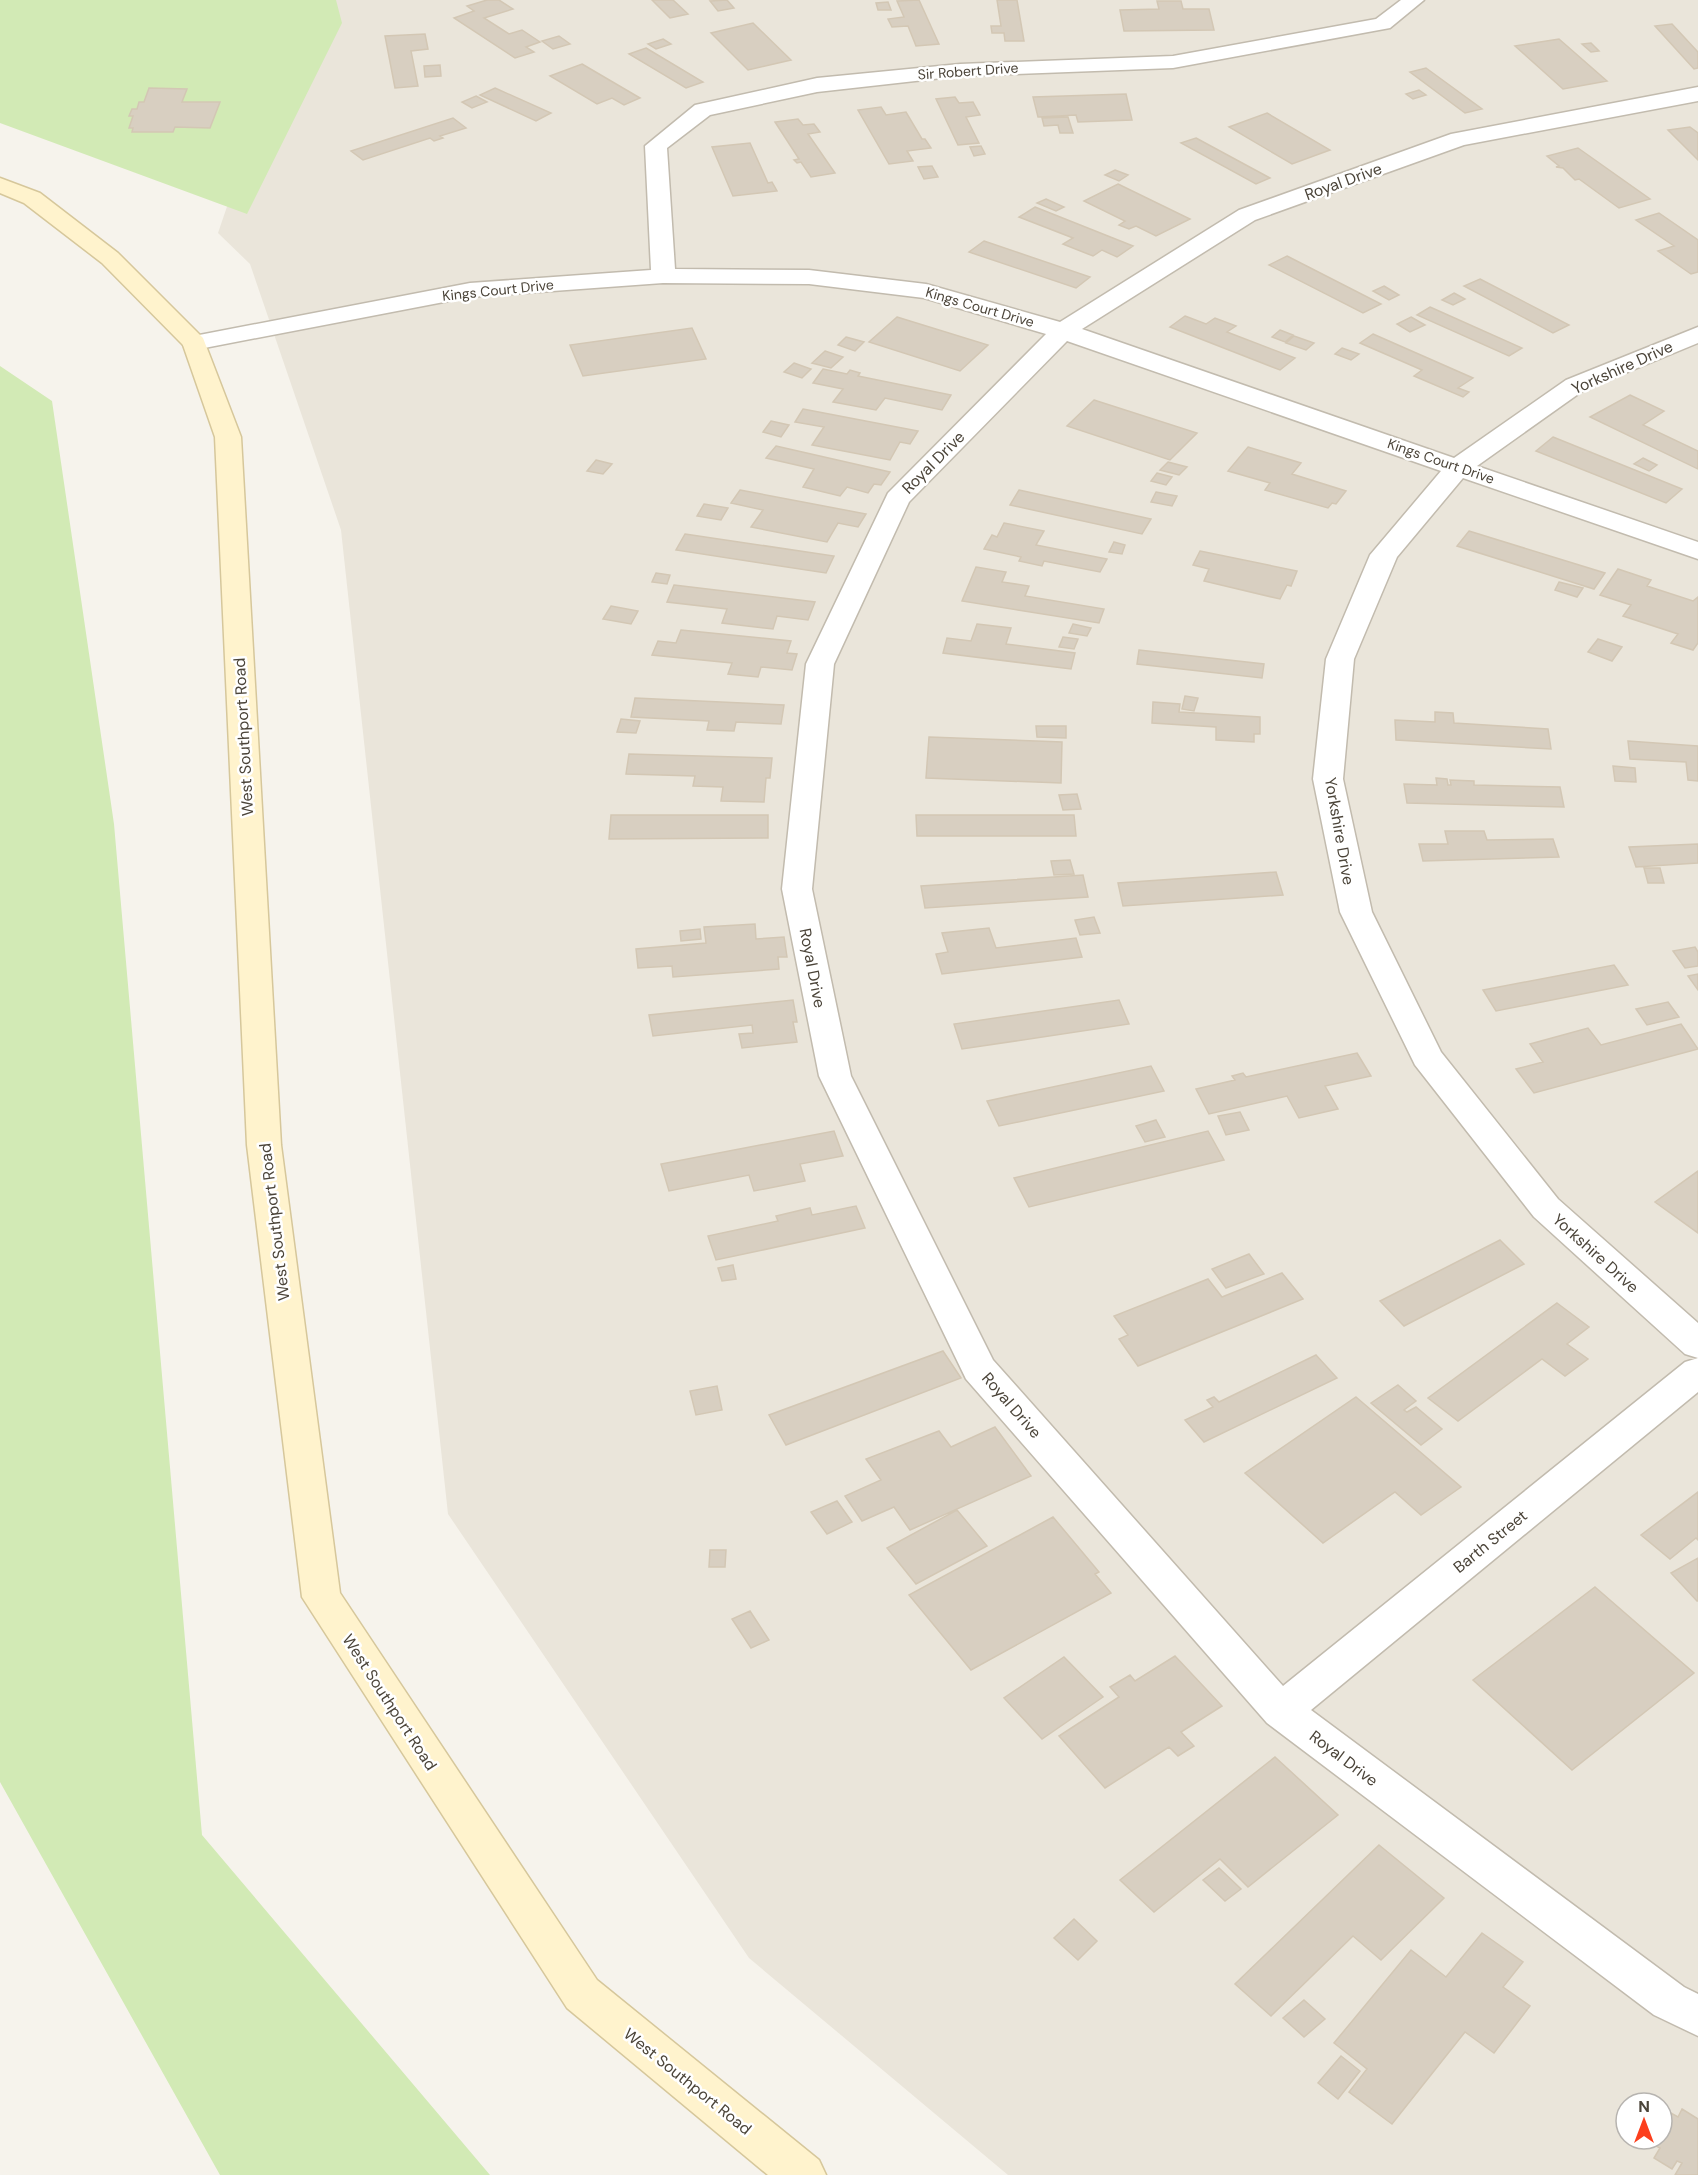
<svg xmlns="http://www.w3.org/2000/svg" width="1698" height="2175" viewBox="0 0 1698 2175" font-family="'DM Sans',sans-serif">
	<rect width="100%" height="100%" fill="#f6f3ec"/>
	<path fill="#eae5da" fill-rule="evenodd" d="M 126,0 L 1698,0 L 1698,2175 L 1008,2175 L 749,1958 L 448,1514 L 341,530 L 250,264 L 218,233 L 294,10 ZM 1626,2103 L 1662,2103 L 1662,2139 L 1626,2139 Z"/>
	<path fill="#d2eab5" d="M 0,0 L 336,0 L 342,23 L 247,214 L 0,123 Z
		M 0,366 L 52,401 L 114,824 L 202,1835 L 490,2175 L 220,2175 L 0,1782 Z"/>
	<path fill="#d8cfc1" stroke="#d3c7b4" stroke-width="1.5" d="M 487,0 L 499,0 L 513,9 L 484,18 L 509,34 L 522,30 L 540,42 L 526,47 L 534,52 L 515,58 L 454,18 L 474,11 L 467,6 Z
		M 652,0 L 673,0 L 688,14 L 670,18 Z
		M 727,0 L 734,8 L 718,11 L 710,1 Z
		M 919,0 L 939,44 L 916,46 L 908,26 L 892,27 L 888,19 L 904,17 L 897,1 Z
		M 997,0 L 1017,0 L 1024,41 L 1005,41 L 1004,33 L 992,33 L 991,26 L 1001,26 Z
		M 1157,1 L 1181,1 L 1183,9 L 1209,9 L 1214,30 L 1124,31 L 1120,10 L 1159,9 Z
		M 888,2 L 891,10 L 878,10 L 876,3 Z
		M 753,23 L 791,60 L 748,70 L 711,33 Z
		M 1672,24 L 1698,52 L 1698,68 L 1694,69 L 1655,26 Z
		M 425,34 L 428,49 L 411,51 L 418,86 L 395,88 L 385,36 Z
		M 559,36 L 570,44 L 553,49 L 542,41 Z
		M 663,39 L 671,44 L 656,49 L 648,44 Z
		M 1559,39 L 1607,81 L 1563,89 L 1515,46 Z
		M 1591,43 L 1599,51 L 1591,52 L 1582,44 Z
		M 646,48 L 703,82 L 686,88 L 629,54 Z
		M 582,64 L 640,98 L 624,105 L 612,98 L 597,104 L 550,76 Z
		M 440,65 L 441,76 L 425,77 L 424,66 Z
		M 1426,68 L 1482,109 L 1465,113 L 1410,72 Z
		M 149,88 L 187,89 L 182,102 L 220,102 L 210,128 L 175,127 L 173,132 L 132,132 L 133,128 L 129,128 L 133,116 L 129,116 L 132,109 L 137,109 L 139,102 L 144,102 Z
		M 495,88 L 551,113 L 536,121 L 480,95 Z
		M 1419,90 L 1426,95 L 1413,99 L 1406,94 Z
		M 1126,94 L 1132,120 L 1078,122 L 1076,115 L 1038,117 L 1033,97 Z
		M 476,96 L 487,102 L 472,108 L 462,102 Z
		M 955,97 L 959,103 L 973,102 L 980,115 L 966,117 L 979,143 L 958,145 L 936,99 Z
		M 881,107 L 886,115 L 906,112 L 922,139 L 925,139 L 931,148 L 907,151 L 913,161 L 889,164 L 858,110 Z
		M 1267,113 L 1330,150 L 1292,164 L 1229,127 Z
		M 1068,117 L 1073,133 L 1060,133 L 1058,125 L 1044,126 L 1042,118 Z
		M 453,118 L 466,128 L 440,136 L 443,138 L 434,141 L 430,138 L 363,160 L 351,151 Z
		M 798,119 L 803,125 L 814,124 L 820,132 L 808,134 L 835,173 L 811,177 L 801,162 L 797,163 L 794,160 L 799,159 L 775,122 Z
		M 1690,127 L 1698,133 L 1698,160 L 1668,130 Z
		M 1196,138 L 1270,178 L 1256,184 L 1181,143 Z
		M 750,143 L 768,183 L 772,182 L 777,191 L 733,196 L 712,147 Z
		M 981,146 L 985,154 L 974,156 L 970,147 Z
		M 1578,148 L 1650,199 L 1619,208 L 1579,179 L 1575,180 L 1563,168 L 1556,167 L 1559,166 L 1547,156 Z
		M 932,166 L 938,177 L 924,179 L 918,167 Z
		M 1115,170 L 1128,175 L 1119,181 L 1105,175 Z
		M 1118,184 L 1190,219 L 1156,236 L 1136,226 L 1129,229 L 1119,225 L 1125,221 L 1084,201 Z
		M 1046,199 L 1064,207 L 1056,211 L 1037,203 Z
		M 1035,207 L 1133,246 L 1117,257 L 1102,250 L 1093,256 L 1063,244 L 1073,238 L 1019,217 Z
		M 1659,213 L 1698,240 L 1698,272 L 1691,274 L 1658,251 L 1674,246 L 1636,220 Z
		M 984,241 L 1090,277 L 1076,288 L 969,252 Z
		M 1287,256 L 1381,304 L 1363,313 L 1269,265 Z
		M 1480,279 L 1569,325 L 1553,333 L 1464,286 Z
		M 1384,286 L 1399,295 L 1389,300 L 1373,291 Z
		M 1454,293 L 1465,299 L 1453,305 L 1442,300 Z
		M 1430,307 L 1522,348 L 1509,356 L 1417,315 Z
		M 1185,316 L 1206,324 L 1215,318 L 1236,326 L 1227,332 L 1295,358 L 1280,370 L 1170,327 Z
		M 897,317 L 988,345 L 960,371 L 869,342 Z
		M 1411,317 L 1425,325 L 1410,332 L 1397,324 Z
		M 692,328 L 706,359 L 583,376 L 570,345 Z
		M 1280,330 L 1293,335 L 1285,342 L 1272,337 Z
		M 1373,334 L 1473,378 L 1458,388 L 1469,392 L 1463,397 L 1414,376 L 1422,370 L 1360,343 Z
		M 1294,336 L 1314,343 L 1306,350 L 1286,343 Z
		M 846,337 L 864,342 L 855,351 L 838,345 Z
		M 1342,348 L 1359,354 L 1351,360 L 1335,354 Z
		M 825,351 L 843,357 L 831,368 L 812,363 Z
		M 794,363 L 811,369 L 802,378 L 784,372 Z
		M 823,369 L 847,374 L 850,370 L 860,373 L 858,376 L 951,395 L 942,410 L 885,398 L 876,410 L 833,402 L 843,389 L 813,383 Z
		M 1630,395 L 1664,411 L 1643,425 L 1698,451 L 1698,469 L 1590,417 Z
		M 1094,400 L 1197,433 L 1170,460 L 1067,426 Z
		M 803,409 L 918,431 L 910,444 L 900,442 L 890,460 L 812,445 L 824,427 L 795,422 Z
		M 771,421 L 789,425 L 781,437 L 763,432 Z
		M 1553,437 L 1682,489 L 1666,503 L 1536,451 Z
		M 776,446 L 890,472 L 881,485 L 874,484 L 868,493 L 847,487 L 840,496 L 803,487 L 814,469 L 766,458 Z
		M 1248,447 L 1301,463 L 1292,474 L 1346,491 L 1336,504 L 1332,503 L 1328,508 L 1265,490 L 1270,483 L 1228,471 Z
		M 1643,458 L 1657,465 L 1649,471 L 1634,464 Z
		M 596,460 L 612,464 L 603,474 L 587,471 Z
		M 1168,462 L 1187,467 L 1179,475 L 1160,470 Z
		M 1157,473 L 1172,477 L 1166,485 L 1151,481 Z
		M 740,490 L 866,514 L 858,527 L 838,523 L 827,542 L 751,527 L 763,510 L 731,503 Z
		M 1019,490 L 1151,519 L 1142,534 L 1010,505 Z
		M 1156,492 L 1177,496 L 1172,506 L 1151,502 Z
		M 704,504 L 728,508 L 721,520 L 697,516 Z
		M 1004,523 L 1044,531 L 1036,545 L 1107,559 L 1100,572 L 1044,561 L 1042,566 L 1019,561 L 1021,557 L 984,549 L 992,535 L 997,537 Z
		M 1469,531 L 1605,573 L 1594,589 L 1457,546 Z
		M 685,534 L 834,556 L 826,573 L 676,550 Z
		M 1114,542 L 1125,545 L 1122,554 L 1109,552 Z
		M 1200,551 L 1297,571 L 1291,586 L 1287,585 L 1280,599 L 1204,581 L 1209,569 L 1193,565 Z
		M 976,567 L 1006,572 L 1002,582 L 1029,586 L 1025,596 L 1104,609 L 1099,623 L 962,601 Z
		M 1618,569 L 1651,580 L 1647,586 L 1693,601 L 1698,597 L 1698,643 L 1693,650 L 1671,643 L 1678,634 L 1623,616 L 1631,605 L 1600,595 Z
		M 656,573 L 670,575 L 667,584 L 652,582 Z
		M 1559,582 L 1583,588 L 1577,597 L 1555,590 Z
		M 674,585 L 815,602 L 808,620 L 777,616 L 773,629 L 722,623 L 727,609 L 667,602 Z
		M 611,606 L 638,611 L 631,624 L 603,619 Z
		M 977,624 L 1011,628 L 1006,644 L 1075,653 L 1071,669 L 943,653 L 947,638 L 971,641 Z
		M 1073,624 L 1091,628 L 1087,636 L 1069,633 Z
		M 681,630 L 791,641 L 787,653 L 797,654 L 792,670 L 761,667 L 758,677 L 728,674 L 732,663 L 652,655 L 658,641 L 676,643 Z
		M 1063,637 L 1078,639 L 1074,649 L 1059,647 Z
		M 1598,639 L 1622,647 L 1612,661 L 1588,652 Z
		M 1139,650 L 1264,664 L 1262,678 L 1137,664 Z
		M 1185,696 L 1198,698 L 1194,711 L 1182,709 Z
		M 635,698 L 784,705 L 781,724 L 736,722 L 734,731 L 707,730 L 709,721 L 631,717 Z
		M 1153,702 L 1180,704 L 1179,712 L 1260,717 L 1260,734 L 1254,734 L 1254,742 L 1216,740 L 1216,727 L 1152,723 Z
		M 1435,712 L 1453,713 L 1454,723 L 1548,729 L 1551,749 L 1396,740 L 1395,720 L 1435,722 Z
		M 621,719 L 640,721 L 636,733 L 617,732 Z
		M 1036,726 L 1066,726 L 1066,738 L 1037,737 Z
		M 929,737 L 1062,742 L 1061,783 L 926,778 Z
		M 1628,741 L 1698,746 L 1698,781 L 1688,780 L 1686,762 L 1630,759 Z
		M 629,754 L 772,758 L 770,778 L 766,778 L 764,802 L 721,801 L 723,787 L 693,786 L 695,776 L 626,774 Z
		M 1613,766 L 1635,768 L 1636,782 L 1615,781 Z
		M 1436,778 L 1447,779 L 1448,785 L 1451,785 L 1450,780 L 1474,781 L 1474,785 L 1560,787 L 1564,807 L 1407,803 L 1404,784 L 1437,785 Z
		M 1077,794 L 1081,809 L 1063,810 L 1059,795 Z
		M 611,815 L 768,815 L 768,838 L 609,839 Z
		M 916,815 L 1074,815 L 1076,836 L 917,836 Z
		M 1445,831 L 1484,831 L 1487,840 L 1553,839 L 1559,857 L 1423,861 L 1419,844 L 1448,844 Z
		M 1698,844 L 1698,863 L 1636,867 L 1629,847 Z
		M 1070,860 L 1074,874 L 1054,875 L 1051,861 Z
		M 1644,868 L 1660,868 L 1664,883 L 1648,883 Z
		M 1276,872 L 1283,895 L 1123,906 L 1118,883 Z
		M 1083,875 L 1088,897 L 925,908 L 921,886 Z
		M 1094,917 L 1100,933 L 1080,935 L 1075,920 Z
		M 755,924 L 756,939 L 784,937 L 787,957 L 778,957 L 779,969 L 673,977 L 672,966 L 638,968 L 636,949 L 706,943 L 704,927 Z
		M 989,928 L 996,948 L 1076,938 L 1082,957 L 942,974 L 936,954 L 948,952 L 942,933 Z
		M 700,929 L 701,939 L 681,941 L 680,931 Z
		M 1695,947 L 1698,952 L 1698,966 L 1685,968 L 1673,951 Z
		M 1614,965 L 1628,985 L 1496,1011 L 1483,990 Z
		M 1698,974 L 1698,990 L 1688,976 Z
		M 793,1000 L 797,1022 L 793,1022 L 797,1042 L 742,1048 L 739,1034 L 753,1033 L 752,1025 L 653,1036 L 649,1015 Z
		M 1119,1000 L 1129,1024 L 962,1049 L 954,1024 Z
		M 1668,1002 L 1679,1017 L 1647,1025 L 1636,1009 Z
		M 1681,1024 L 1698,1049 L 1534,1093 L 1516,1069 L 1543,1062 L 1530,1044 L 1588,1028 L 1601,1045 Z
		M 1357,1053 L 1371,1076 L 1325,1086 L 1338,1109 L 1299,1118 L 1287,1096 L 1209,1114 L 1196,1089 L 1235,1080 L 1232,1076 L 1243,1073 L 1246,1077 Z
		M 1151,1066 L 1164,1091 L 999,1126 L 987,1101 Z
		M 1240,1112 L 1249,1130 L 1226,1135 L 1218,1116 Z
		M 1156,1120 L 1165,1137 L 1145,1142 L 1136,1126 Z
		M 834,1131 L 843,1156 L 800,1164 L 805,1181 L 754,1191 L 749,1175 L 669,1191 L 661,1164 Z
		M 1208,1131 L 1224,1160 L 1029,1207 L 1014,1178 Z
		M 1698,1171 L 1698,1233 L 1655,1202 Z
		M 856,1206 L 865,1228 L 716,1260 L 708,1236 L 778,1221 L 776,1216 L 810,1208 L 812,1215 Z
		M 1500,1240 L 1524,1264 L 1404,1326 L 1380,1301 Z
		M 1249,1254 L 1264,1274 L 1226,1288 L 1212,1269 Z
		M 733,1265 L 736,1279 L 722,1281 L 718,1268 Z
		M 1282,1273 L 1303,1299 L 1138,1366 L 1119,1339 L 1128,1335 L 1114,1316 L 1208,1279 L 1222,1297 Z
		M 1557,1303 L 1589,1327 L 1567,1344 L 1588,1359 L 1565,1376 L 1542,1359 L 1458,1421 L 1428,1398 Z
		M 943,1351 L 961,1378 L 786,1445 L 769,1415 Z
		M 1316,1355 L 1337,1378 L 1204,1442 L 1185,1420 L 1213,1407 L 1207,1400 L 1214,1397 L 1219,1402 Z
		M 1398,1385 L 1416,1401 L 1404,1410 L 1407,1412 L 1416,1407 L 1442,1429 L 1421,1445 L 1371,1403 Z
		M 717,1386 L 722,1410 L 696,1415 L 690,1391 Z
		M 1356,1397 L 1461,1487 L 1421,1515 L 1395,1492 L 1323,1543 L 1245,1473 Z
		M 995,1427 L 1031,1476 L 910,1530 L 894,1507 L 862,1521 L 845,1496 L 881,1480 L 866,1459 L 939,1431 L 951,1447 Z
		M 1698,1492 L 1698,1540 L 1696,1538 L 1670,1559 L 1641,1535 Z
		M 837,1501 L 852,1522 L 827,1534 L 811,1512 Z
		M 957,1510 L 987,1546 L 916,1584 L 887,1548 Z
		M 1053,1517 L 1099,1572 L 1095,1574 L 1111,1593 L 971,1670 L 909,1595 Z
		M 710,1550 L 726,1550 L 725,1567 L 709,1567 Z
		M 1698,1558 L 1698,1601 L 1697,1601 L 1671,1573 Z
		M 1595,1587 L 1694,1673 L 1572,1770 L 1473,1680 Z
		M 750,1611 L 769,1640 L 751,1648 L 732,1619 Z
		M 1175,1656 L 1222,1706 L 1181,1732 L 1194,1746 L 1178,1756 L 1169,1747 L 1105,1788 L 1059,1736 L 1119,1697 L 1110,1687 L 1130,1675 L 1135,1681 Z
		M 1064,1657 L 1103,1697 L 1042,1739 L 1004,1698 Z
		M 1275,1757 L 1338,1815 L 1248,1887 L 1220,1859 L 1154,1912 L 1120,1880 Z
		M 1379,1845 L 1444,1898 L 1381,1960 L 1353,1936 L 1271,2016 L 1235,1984 Z
		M 1219,1868 L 1241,1889 L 1225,1901 L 1203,1880 Z
		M 1074,1919 L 1097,1941 L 1078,1960 L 1054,1938 Z
		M 1482,1933 L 1523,1962 L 1503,1987 L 1530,2006 L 1494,2053 L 1465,2032 L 1392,2124 L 1349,2092 L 1367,2069 L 1334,2043 L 1411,1950 L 1446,1977 Z
		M 1304,2000 L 1325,2019 L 1304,2037 L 1283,2018 Z
		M 1341,2056 L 1360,2071 L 1338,2099 L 1318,2083 Z
		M 1682,2109 L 1698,2119 L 1698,2175 L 1675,2175 L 1682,2163 L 1677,2161 L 1672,2169 L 1654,2158 L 1660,2148 L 1654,2145 L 1657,2139 L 1662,2139 L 1662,2130 L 1671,2113 L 1678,2117 Z"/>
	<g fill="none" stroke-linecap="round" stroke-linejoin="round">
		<g stroke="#c2bbae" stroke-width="3">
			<path id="minor" d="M 1401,0 L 1424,0 L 1390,28 L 1173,68 L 960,76 L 817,92 L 710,115 L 667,148 L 675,269 L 809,270 L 926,284 L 1060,322 L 1239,210 L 1451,134 L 1698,87 L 1698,101 L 1464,145 L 1255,220 L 1082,329 L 1454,458 L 1566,380 L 1698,327 L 1698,343 L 1584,390 L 1477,466 L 1698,542 L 1698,559 L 1463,478 L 1397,557 L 1354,659 L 1343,779 L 1372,912 L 1441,1052 L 1558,1199 L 1698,1323 L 1698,1358 L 1685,1354 L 1534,1217 L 1415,1065 L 1340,912 L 1313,779 L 1326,659 L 1370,555 L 1441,471 L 1067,341 L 909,502 L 834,664 L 812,889 L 851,1076 L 993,1360 L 1283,1686 L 1685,1362 L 1698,1358 L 1698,1392 L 1311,1710 L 1684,1987 L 1698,1994 L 1698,2036 L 1654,2015 L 1267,1723 L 966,1379 L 819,1076 L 782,889 L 806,664 L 888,493 L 1046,334 L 924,298 L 809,284 L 663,283 L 470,297 L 194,350 L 185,348 L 182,343 L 185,338 L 194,336 L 470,283 L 651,270 L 645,146 L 695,105 L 817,78 L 960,64 L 1173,56 L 1376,19 Z"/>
		</g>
		<g stroke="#d6c79b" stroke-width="3">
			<path id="secondary" d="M 0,178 L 40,193 L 118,253 L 203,338 L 241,437 L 281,1145 L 340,1593 L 597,1980 L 819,2160 L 826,2175 L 768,2175 L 567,2008 L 302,1597 L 247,1145 L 215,437 L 183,345 L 102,263 L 24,203 L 0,193 Z"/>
		</g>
		<use href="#minor" fill="#fff" fill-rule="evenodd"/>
		<use href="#secondary" fill="#fff3cd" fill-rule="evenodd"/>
	</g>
	<g text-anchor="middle" stroke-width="5" stroke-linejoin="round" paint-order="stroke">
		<g font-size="14" fill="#4b4439" stroke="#fff">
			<text transform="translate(968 71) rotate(-4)" y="5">Sir Robert Drive</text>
			<text transform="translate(498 290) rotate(-6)" y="5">Kings Court Drive</text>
			<text transform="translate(980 307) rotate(16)" y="5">Kings Court Drive</text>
			<text transform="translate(1441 461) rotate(19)" y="5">Kings Court Drive</text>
		</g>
		<g font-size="16" fill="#4b4439" stroke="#fff">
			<text transform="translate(1343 181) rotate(-20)" y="6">Royal Drive</text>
			<text transform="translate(1622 367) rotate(-24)" y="6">Yorkshire Drive</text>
			<text transform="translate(933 462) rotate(-45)" y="6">Royal Drive</text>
			<text transform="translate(243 737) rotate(-93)" y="6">West Southport Road</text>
			<text transform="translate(1340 831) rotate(80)" y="6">Yorkshire Drive</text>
			<text transform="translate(813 968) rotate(79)" y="6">Royal Drive</text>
			<text transform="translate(274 1222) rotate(-97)" y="6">West Southport Road</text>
			<text transform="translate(1596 1253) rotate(42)" y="6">Yorkshire Drive</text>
			<text transform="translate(1012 1405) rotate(49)" y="6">Royal Drive</text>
			<text transform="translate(1490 1541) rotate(-39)" y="6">Barth Street</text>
			<text transform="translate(390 1702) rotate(57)" y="6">West Southport Road</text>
			<text transform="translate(1344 1758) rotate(37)" y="6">Royal Drive</text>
			<text transform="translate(688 2081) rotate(39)" y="6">West Southport Road</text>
		</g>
	</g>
	<g transform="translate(1644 2121)"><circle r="28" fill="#ffffff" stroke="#b7b4b0" stroke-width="1.5"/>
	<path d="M0-4.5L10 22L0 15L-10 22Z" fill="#fc3f1d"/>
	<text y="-9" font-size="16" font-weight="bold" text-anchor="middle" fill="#4b4439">N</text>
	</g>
</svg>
